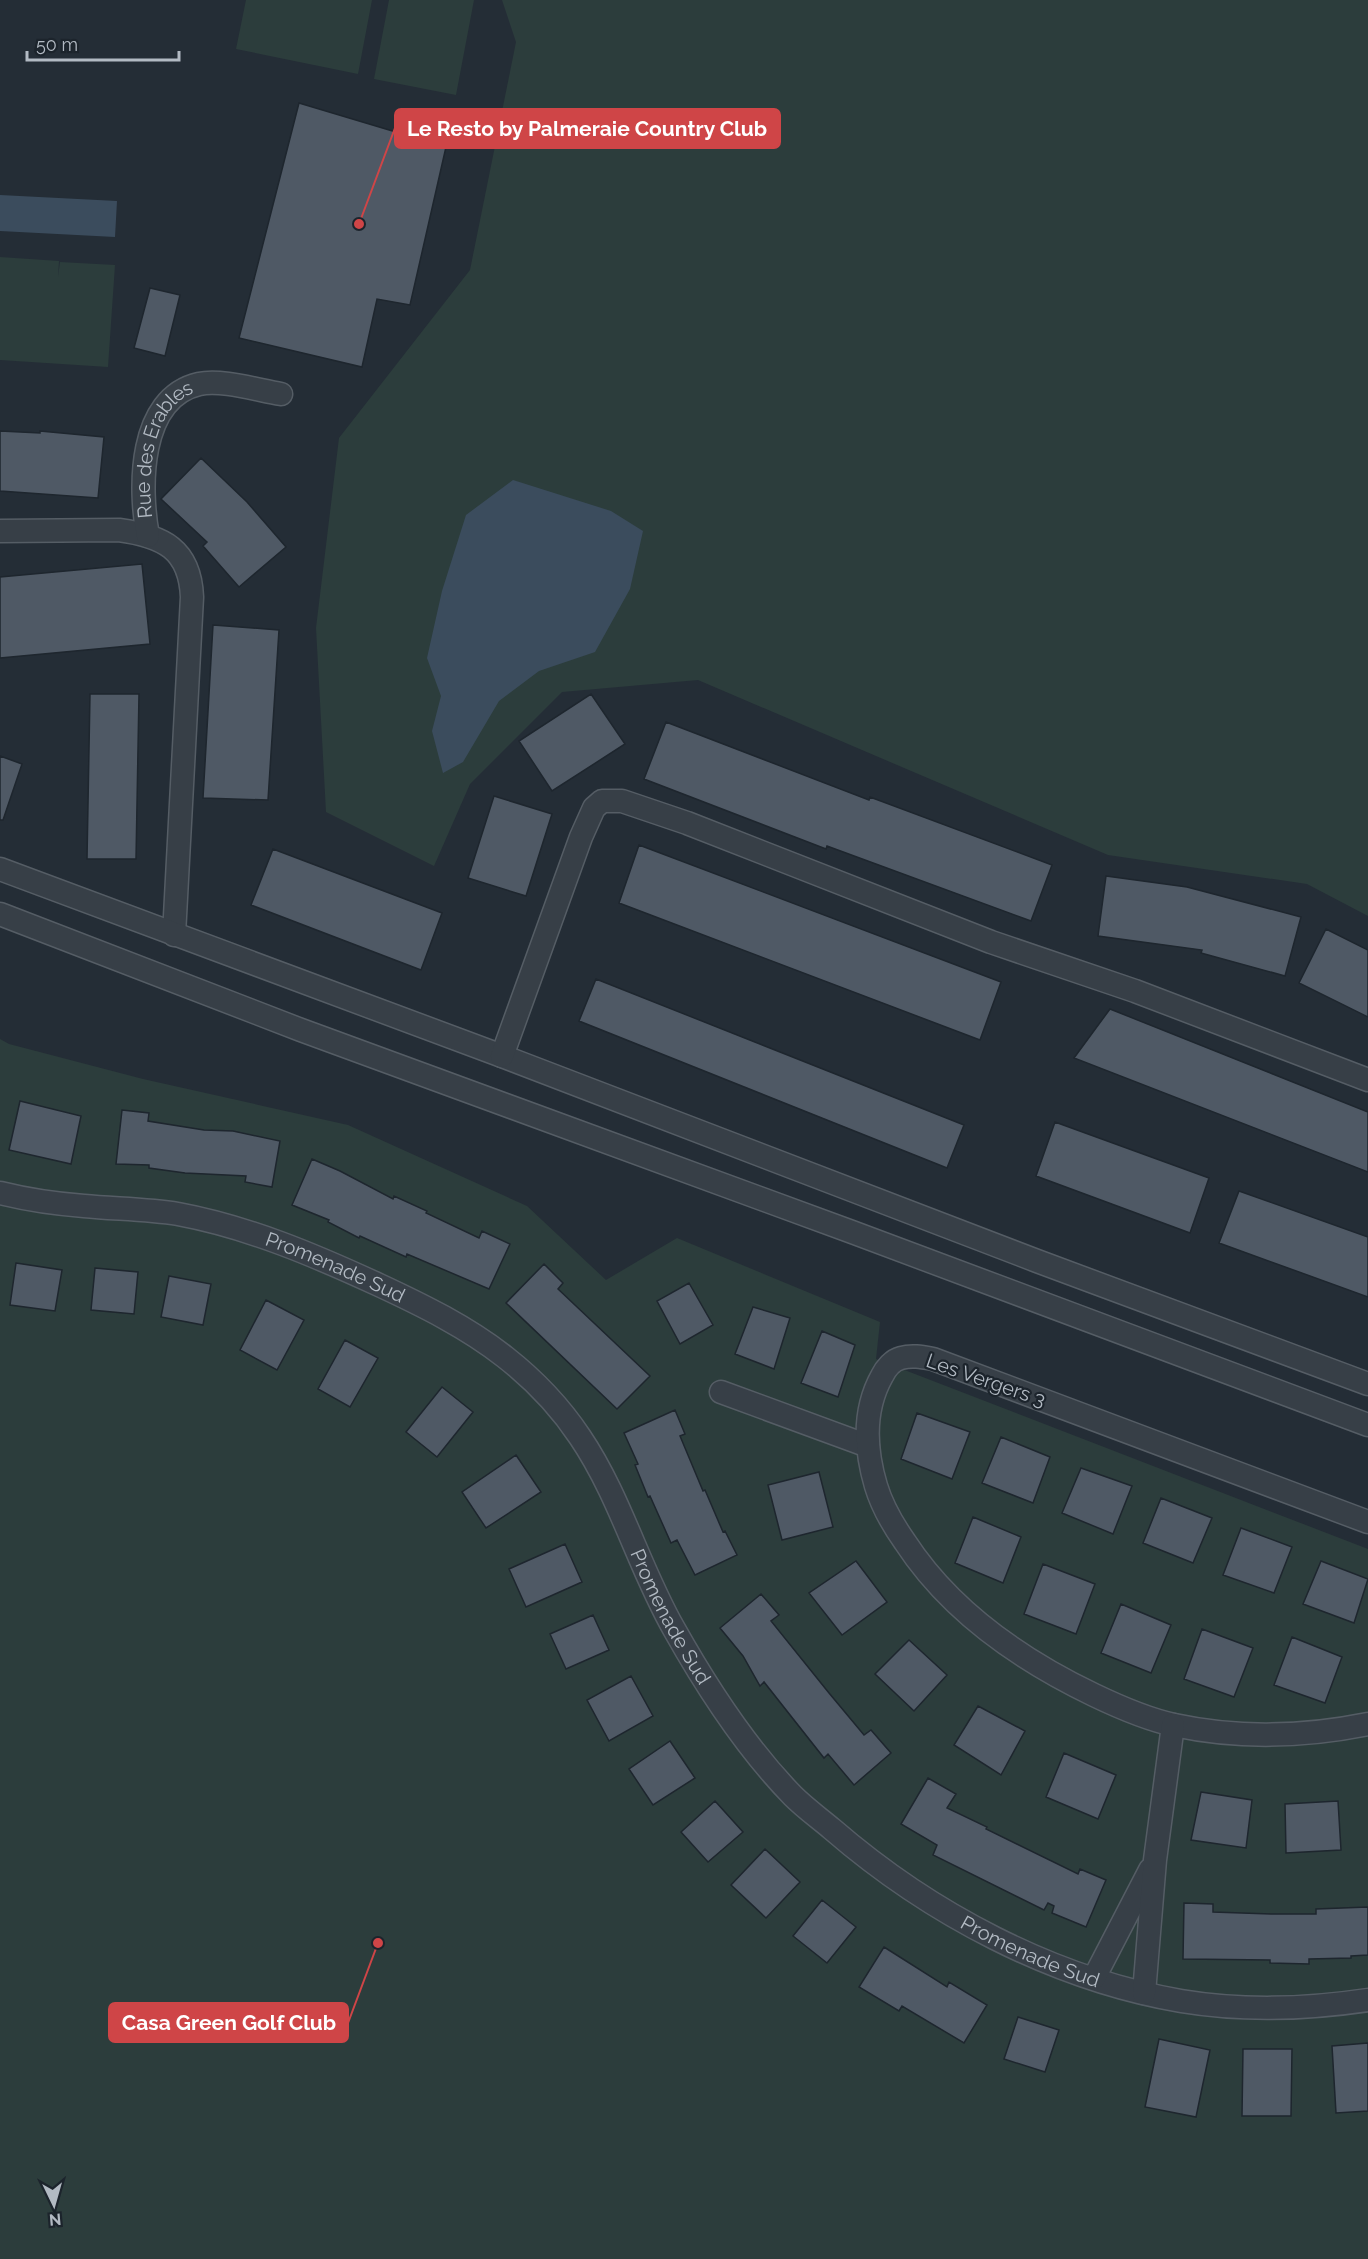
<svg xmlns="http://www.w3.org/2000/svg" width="1368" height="2259" viewBox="0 0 1368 2259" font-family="Raleway,sans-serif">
	<rect width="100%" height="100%" fill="#242d36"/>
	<path fill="#2c3d3c" d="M 246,0 L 372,0 L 358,74 L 236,49 Z
		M 389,0 L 474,0 L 456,95 L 374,79 Z
		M 502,0 L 1368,0 L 1368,916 L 1307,884 L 1108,855 L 698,680 L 562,692 L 470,784 L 434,866 L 326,812 L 316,628 L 339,438 L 470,270 L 516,42 Z
		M 0,257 L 59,261 L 58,277 L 60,262 L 115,265 L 108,367 L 0,360 Z
		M 0,1039 L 9,1044 L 143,1079 L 348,1125 L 527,1206 L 606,1280 L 677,1238 L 880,1322 L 876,1359 L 1368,1549 L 1368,2259 L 0,2259 Z"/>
	<path fill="#3b4c5d" d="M 0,195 L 117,201 L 115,237 L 0,231 Z
		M 513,480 L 611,511 L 643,531 L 630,589 L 595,652 L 539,671 L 499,701 L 463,762 L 443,773 L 432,731 L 441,696 L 427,658 L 442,591 L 466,515 Z"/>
	<path fill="#4f5965" stroke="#1e262e" stroke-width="1.5" d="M 299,103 L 446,147 L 410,305 L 377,299 L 362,367 L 239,338 Z
		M 150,288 L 180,295 L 165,356 L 134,348 Z
		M 0,431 L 40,433 L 40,431 L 104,437 L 98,498 L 0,491 Z
		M 201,458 L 247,502 L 286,547 L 239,587 L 203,546 L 207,542 L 161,499 Z
		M 142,564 L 150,644 L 0,658 L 0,577 Z
		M 213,625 L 279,630 L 268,800 L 203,798 Z
		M 90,694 L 139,694 L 136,859 L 87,859 Z
		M 591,694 L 625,744 L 552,791 L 519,741 Z
		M 666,722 L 869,800 L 870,797 L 1052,865 L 1031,921 L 827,846 L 826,849 L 644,779 Z
		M 0,756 L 22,764 L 3,820 L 0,820 Z
		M 494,796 L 552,814 L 526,896 L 468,878 Z
		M 639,845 L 1001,982 L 980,1040 L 619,903 Z
		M 273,849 L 442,913 L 421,970 L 251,905 Z
		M 1106,876 L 1187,887 L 1301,917 L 1285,976 L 1201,953 L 1202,950 L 1098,936 Z
		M 1326,929 L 1368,950 L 1368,1017 L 1299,983 Z
		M 596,979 L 964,1125 L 947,1168 L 579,1021 Z
		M 1110,1009 L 1368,1112 L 1368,1172 L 1074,1058 Z
		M 20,1101 L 81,1116 L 71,1164 L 9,1150 Z
		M 122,1110 L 149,1113 L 148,1121 L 204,1130 L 233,1131 L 280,1141 L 272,1187 L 245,1182 L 246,1176 L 185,1173 L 149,1168 L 149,1165 L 116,1164 Z
		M 1055,1122 L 1209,1178 L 1190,1233 L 1036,1176 Z
		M 312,1159 L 340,1171 L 393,1199 L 394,1196 L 427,1211 L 426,1213 L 479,1238 L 482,1231 L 510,1244 L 489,1289 L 407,1254 L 406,1257 L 360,1236 L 359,1238 L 328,1222 L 329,1220 L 292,1205 Z
		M 1239,1191 L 1368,1237 L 1368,1297 L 1219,1243 Z
		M 16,1263 L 62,1270 L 55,1311 L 10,1305 Z
		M 544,1264 L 563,1283 L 558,1289 L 650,1376 L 617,1409 L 506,1303 Z
		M 95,1268 L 138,1272 L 134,1314 L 91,1310 Z
		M 169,1276 L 211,1284 L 203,1325 L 161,1317 Z
		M 689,1283 L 713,1325 L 680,1344 L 657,1301 Z
		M 266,1300 L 304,1320 L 277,1370 L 240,1350 Z
		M 753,1307 L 790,1318 L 774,1369 L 735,1354 Z
		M 822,1331 L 855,1345 L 838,1397 L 801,1383 Z
		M 345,1340 L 378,1358 L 350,1407 L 318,1389 Z
		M 442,1387 L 473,1412 L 437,1457 L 406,1432 Z
		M 675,1410 L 685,1434 L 680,1436 L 703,1491 L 705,1490 L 723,1532 L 725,1531 L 737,1555 L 695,1575 L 677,1540 L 671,1543 L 650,1496 L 648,1497 L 635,1465 L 638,1464 L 624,1433 Z
		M 917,1413 L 970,1432 L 952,1479 L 901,1459 Z
		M 1001,1437 L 1050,1457 L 1033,1503 L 982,1483 Z
		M 516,1455 L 541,1492 L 486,1528 L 462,1492 Z
		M 1081,1468 L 1132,1486 L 1113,1534 L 1062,1513 Z
		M 819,1472 L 833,1527 L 782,1540 L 768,1485 Z
		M 1161,1498 L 1212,1518 L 1193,1563 L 1143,1543 Z
		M 973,1517 L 1021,1537 L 1003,1583 L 955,1563 Z
		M 1241,1528 L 1292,1547 L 1274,1593 L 1223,1575 Z
		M 565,1544 L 582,1582 L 526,1607 L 509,1569 Z
		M 856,1561 L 887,1602 L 842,1635 L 809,1593 Z
		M 1321,1561 L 1368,1579 L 1354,1623 L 1303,1604 Z
		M 1043,1564 L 1095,1584 L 1076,1634 L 1024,1614 Z
		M 761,1594 L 779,1615 L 771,1621 L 829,1693 L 864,1735 L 871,1730 L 891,1753 L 854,1785 L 828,1754 L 824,1758 L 764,1682 L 760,1686 L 743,1656 L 720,1628 Z
		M 1121,1604 L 1171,1625 L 1151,1673 L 1101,1653 Z
		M 593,1615 L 609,1650 L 566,1669 L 550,1634 Z
		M 1202,1629 L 1253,1648 L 1234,1697 L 1184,1679 Z
		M 1292,1637 L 1342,1657 L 1325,1703 L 1274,1685 Z
		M 909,1640 L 947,1675 L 914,1711 L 875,1674 Z
		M 631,1676 L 653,1716 L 609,1741 L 587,1700 Z
		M 978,1706 L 1025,1731 L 1001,1775 L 954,1745 Z
		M 670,1741 L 695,1778 L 653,1805 L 629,1769 Z
		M 1064,1753 L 1116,1775 L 1098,1819 L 1046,1797 Z
		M 928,1778 L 956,1794 L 947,1808 L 987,1827 L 986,1829 L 1078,1874 L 1080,1869 L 1106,1880 L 1086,1927 L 1052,1913 L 1054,1906 L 1048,1903 L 1044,1910 L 933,1855 L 937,1845 L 901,1824 Z
		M 1201,1792 L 1252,1800 L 1246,1848 L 1191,1840 Z
		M 715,1801 L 743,1832 L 708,1862 L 681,1832 Z
		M 1338,1801 L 1341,1850 L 1286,1853 L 1285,1804 Z
		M 765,1849 L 800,1882 L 766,1918 L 731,1885 Z
		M 822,1900 L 856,1927 L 827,1963 L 793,1936 Z
		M 1184,1903 L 1213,1904 L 1213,1912 L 1271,1914 L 1316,1914 L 1316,1909 L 1368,1907 L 1368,1955 L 1351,1956 L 1351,1958 L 1309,1959 L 1309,1964 L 1270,1963 L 1270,1960 L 1183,1959 Z
		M 884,1947 L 947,1987 L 949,1982 L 987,2005 L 964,2043 L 902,2006 L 899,2011 L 859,1987 Z
		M 1018,2017 L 1059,2030 L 1045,2072 L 1004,2059 Z
		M 1159,2039 L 1210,2050 L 1196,2117 L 1145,2107 Z
		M 1368,2043 L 1368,2111 L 1336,2113 L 1332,2046 Z
		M 1243,2049 L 1292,2049 L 1291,2116 L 1242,2116 Z"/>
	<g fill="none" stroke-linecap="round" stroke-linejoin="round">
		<g stroke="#555d65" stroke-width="25">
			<g id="street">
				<path d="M 0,531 L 119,530 C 163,536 190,549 192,597 L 174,935"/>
				<path id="s1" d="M 148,536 C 139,489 138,398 199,384 C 221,379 257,390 281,394"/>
				<path d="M 0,869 L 502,1056 L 1037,1261 L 1368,1384"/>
				<path d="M 0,914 L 301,1030 L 852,1232 L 1368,1425"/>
				<path d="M 502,1056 L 581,837 L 594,808 L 602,801 L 622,801 L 687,823 L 991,942 L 1135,991 L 1368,1080"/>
				<path id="s2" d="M 0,1193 C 28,1200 56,1204 84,1206 C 115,1209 147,1209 178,1214 C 248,1227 314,1255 379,1285 C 422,1305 467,1327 505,1357 C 533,1379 560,1407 580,1437 C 620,1496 639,1568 674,1629 C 706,1686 747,1749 793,1796 C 805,1808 819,1818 832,1829 C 929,1913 1053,1979 1181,2001 C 1241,2011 1308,2009 1368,2000"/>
				<path d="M 721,1392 L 868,1446"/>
				<path d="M 1368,1522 L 933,1359 C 922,1357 912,1355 901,1358 C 893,1360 886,1368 882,1376 C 863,1410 865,1449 876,1486 C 882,1506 893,1525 905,1542 C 950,1611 1021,1660 1094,1695 C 1119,1707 1146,1719 1174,1725 C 1239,1739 1304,1737 1368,1724"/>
				<path d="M 1094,1978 L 1150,1870"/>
				<path d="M 1144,1993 L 1155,1860 L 1173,1725"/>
			</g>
		</g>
		<use href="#street" stroke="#373f47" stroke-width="22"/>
	</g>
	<g text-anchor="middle" stroke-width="4.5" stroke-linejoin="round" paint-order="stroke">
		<g font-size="20" fill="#b2bac3" stroke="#1c242c">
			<text dy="7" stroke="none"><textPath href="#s1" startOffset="93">Rue des Erables</textPath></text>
			<text dy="7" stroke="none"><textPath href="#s2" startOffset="346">Promenade Sud</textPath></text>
			<text transform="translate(986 1380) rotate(19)" y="7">Les Vergers 3</text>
			<text dy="7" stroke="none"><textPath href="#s2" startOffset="850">Promenade Sud</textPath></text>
			<text dy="7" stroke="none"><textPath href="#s2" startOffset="1354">Promenade Sud</textPath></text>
		</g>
	</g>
	<path fill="none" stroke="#cf4547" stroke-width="2" d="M359 224L395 128M378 1943L348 2023"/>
	<g fill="#cf4547" stroke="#1c242c" stroke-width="2">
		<circle cx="359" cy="224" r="6"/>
		<circle cx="378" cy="1943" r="6"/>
	</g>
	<g fill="#cf4547" stroke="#cf4547" stroke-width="2">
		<rect x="395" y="109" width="385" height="39" rx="6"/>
		<rect x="109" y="2003" width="239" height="39" rx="6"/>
	</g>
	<g font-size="21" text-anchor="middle" font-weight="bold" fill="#fff">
		<text x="587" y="136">Le Resto by Palmeraie Country Club</text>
		<text x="229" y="2030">Casa Green Golf Club</text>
	</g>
	<g transform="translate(54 2205) rotate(175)" stroke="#1c242c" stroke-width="4.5" paint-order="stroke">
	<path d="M0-4.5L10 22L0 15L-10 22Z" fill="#b2bac3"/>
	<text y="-9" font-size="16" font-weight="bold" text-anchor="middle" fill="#b2bac3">N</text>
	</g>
	<path d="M27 51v9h152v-9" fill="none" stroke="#b2bac3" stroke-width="3"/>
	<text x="36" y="51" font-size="18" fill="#b2bac3" stroke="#1c242c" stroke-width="4.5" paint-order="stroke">50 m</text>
</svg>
